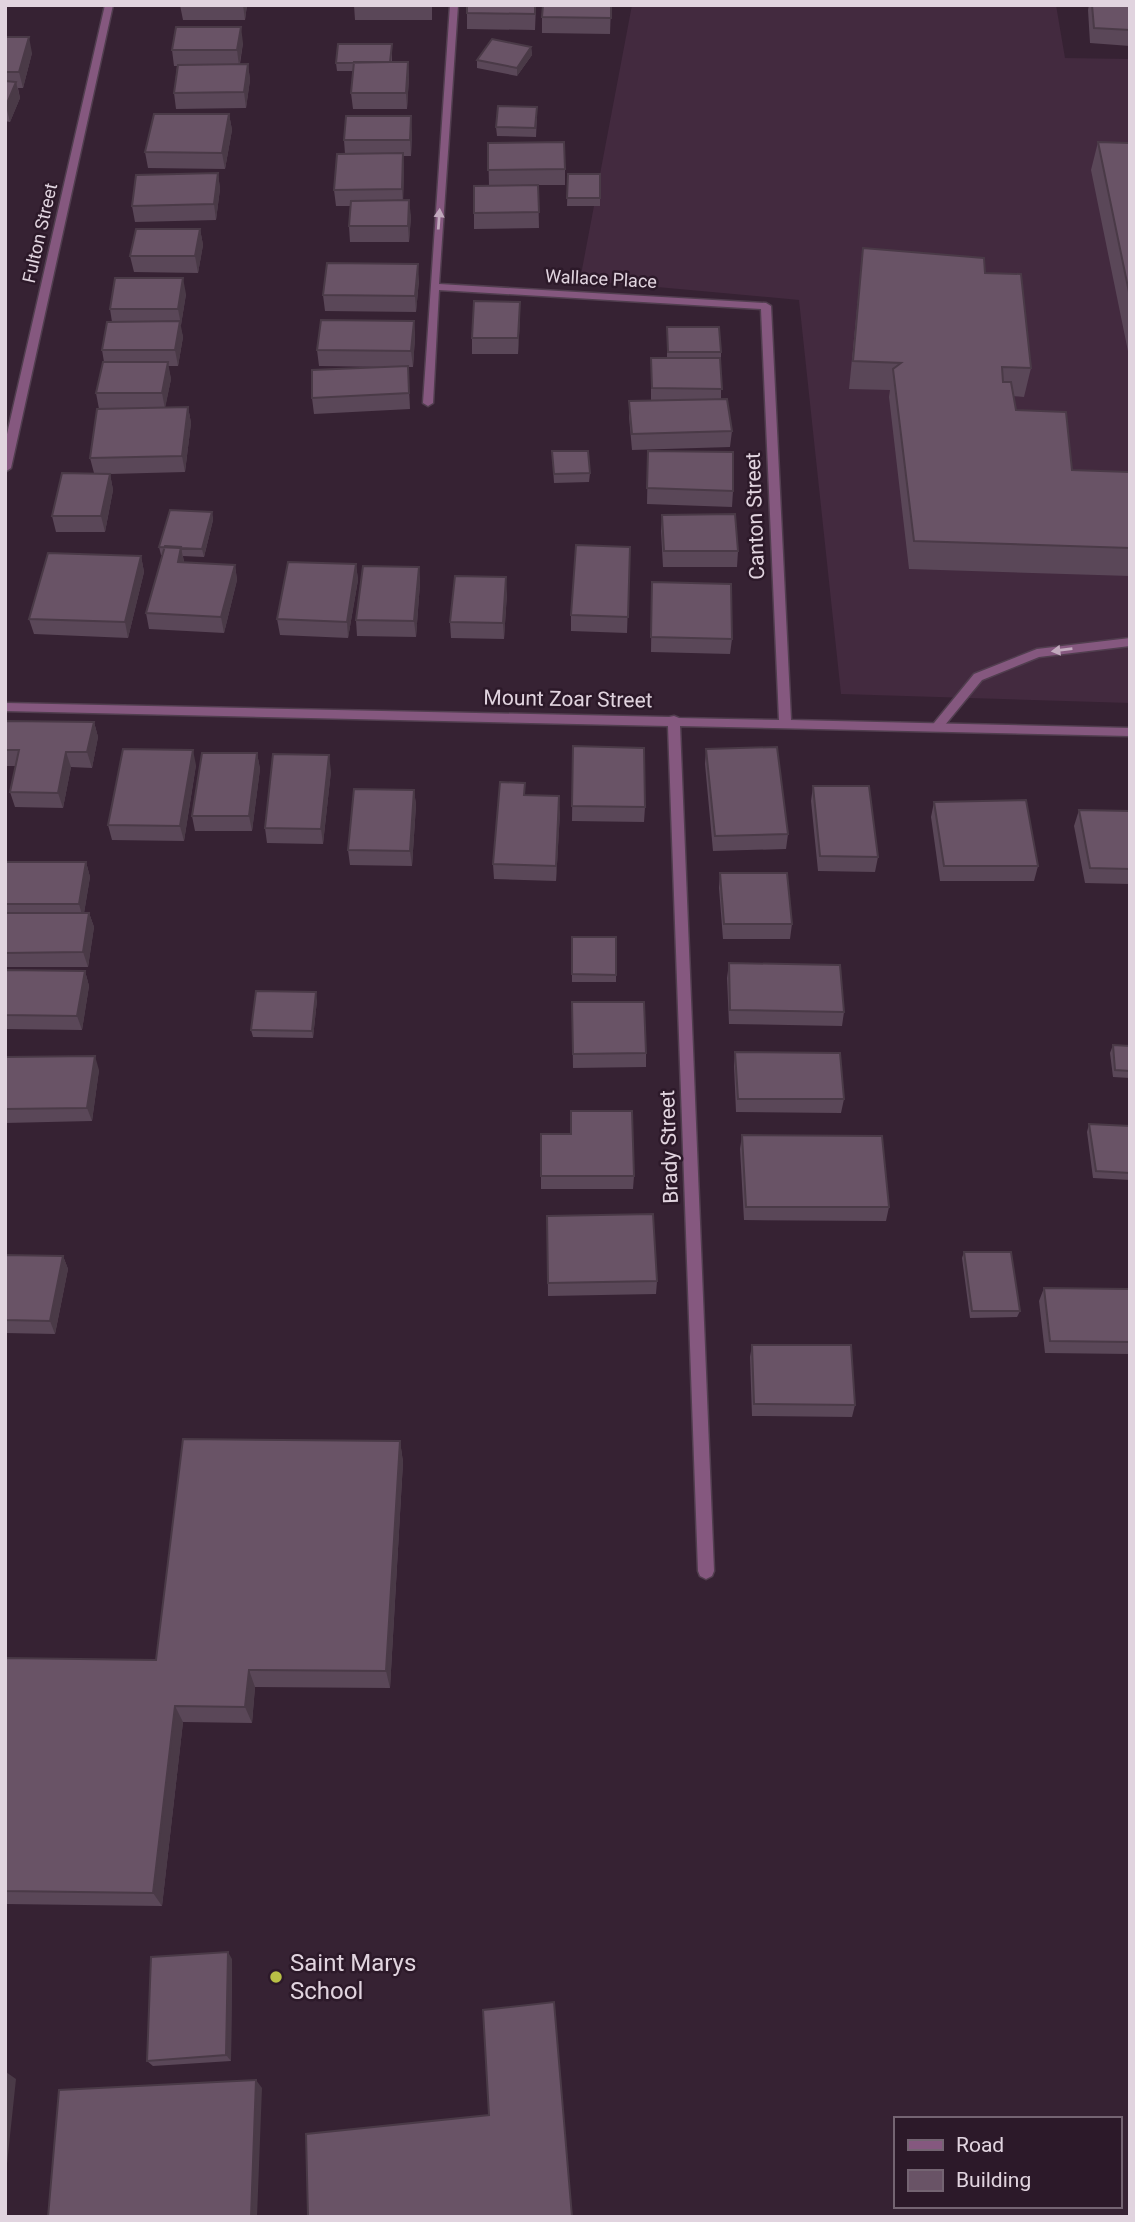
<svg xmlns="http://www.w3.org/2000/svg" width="1135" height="2222" viewBox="0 0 1135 2222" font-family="Roboto,sans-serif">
	<rect width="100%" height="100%" fill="#362233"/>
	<path fill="#432a3f" d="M 632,5 L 1056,5 L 1065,58 L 1130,59 L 1130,703 L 841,694 L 799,300 L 580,280 Z"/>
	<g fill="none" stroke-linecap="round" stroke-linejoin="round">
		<g stroke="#513e4f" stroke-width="3">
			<path id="service" d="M 1130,638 L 1130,646 L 1039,657 L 982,680 L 940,731 L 932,731 L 930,728 L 974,674 L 1037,649 Z"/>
		</g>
		<g stroke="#513e4f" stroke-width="3">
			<path id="minor" d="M 105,5 L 113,5 L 11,468 L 5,472 L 5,443 Z
				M 450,5 L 458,5 L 439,284 L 766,303 L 771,306 L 791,720 L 1130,728 L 1130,736 L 680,726 L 714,1571 L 712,1576 L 706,1579 L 700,1576 L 698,1571 L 668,726 L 5,711 L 5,703 L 669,717 L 674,716 L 679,718 L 779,720 L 761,309 L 439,290 L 433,403 L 428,406 L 423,403 Z"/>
		</g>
		<use href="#service" fill="#85587f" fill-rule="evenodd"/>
		<use href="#minor" fill="#85587f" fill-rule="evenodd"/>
	</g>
	<path fill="#5a4758" d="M 180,5 L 247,5 L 245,20 L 183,20 Z
		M 354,5 L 432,5 L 432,20 L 355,20 Z
		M 536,5 L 535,30 L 467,29 L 467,13 Z
		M 611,5 L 610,34 L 542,33 L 542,17 Z
		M 1089,5 L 1130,5 L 1130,46 L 1090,43 L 1088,10 Z
		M 5,37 L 32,53 L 23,88 L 18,88 L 20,98 L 10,122 L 5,121 Z
		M 243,43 L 240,64 L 248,64 L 250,80 L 246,108 L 176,109 L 174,93 L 177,66 L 174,66 L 172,50 Z
		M 392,44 L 392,62 L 408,62 L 409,77 L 407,109 L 353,109 L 351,93 L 353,71 L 337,71 L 336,63 Z
		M 531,47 L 532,55 L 517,76 L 477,68 L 477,60 Z
		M 229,114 L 232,130 L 225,169 L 148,168 L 145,152 Z
		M 537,115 L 536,137 L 497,136 L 496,127 Z
		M 412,132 L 411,156 L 403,156 L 404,169 L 403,200 L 411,216 L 409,242 L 350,242 L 349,226 L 350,206 L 336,206 L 334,190 L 345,154 L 344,140 Z
		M 1098,142 L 1130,143 L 1130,361 L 1091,170 Z
		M 488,143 L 565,169 L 565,185 L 538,185 L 539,228 L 474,229 L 474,213 L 489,186 Z
		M 218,173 L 220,189 L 216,220 L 135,222 L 132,206 Z
		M 568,174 L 600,174 L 600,206 L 567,206 Z
		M 200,229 L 203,245 L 198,273 L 134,272 L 130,256 Z
		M 863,248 L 985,273 L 1031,368 L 1024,397 L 1013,396 L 1016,410 L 1072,470 L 1130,472 L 1130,576 L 909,569 L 889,397 L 890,390 L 849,389 Z
		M 419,280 L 416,312 L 325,311 L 323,295 Z
		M 186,294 L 181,325 L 180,325 L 183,337 L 178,366 L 168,366 L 171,379 L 165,407 L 188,407 L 191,423 L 185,472 L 110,474 L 113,490 L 105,532 L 56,532 L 52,516 L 94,473 L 90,458 L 99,409 L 96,393 L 104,362 L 102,350 L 112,322 L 110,309 Z
		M 520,318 L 518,354 L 472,354 L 472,338 Z
		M 414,321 L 415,337 L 413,367 L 408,367 L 410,409 L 314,414 L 312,398 L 383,367 L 319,366 L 317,350 Z
		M 667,335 L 721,352 L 721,399 L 732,431 L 730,447 L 632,450 L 629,417 L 629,401 L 651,401 L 651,358 L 667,358 Z
		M 552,451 L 590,473 L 589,482 L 554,483 Z
		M 648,451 L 733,491 L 732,507 L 647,504 Z
		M 212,512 L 213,520 L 204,557 L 183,556 L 184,562 L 235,565 L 237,580 L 224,633 L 149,629 L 146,613 L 162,555 L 161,555 L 159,547 Z
		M 662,515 L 738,551 L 737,567 L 663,567 L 661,531 Z
		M 630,547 L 627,633 L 571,631 L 571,615 Z
		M 141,556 L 144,572 L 128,638 L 34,634 L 29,619 Z
		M 356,564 L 358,580 L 348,638 L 280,635 L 277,619 Z
		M 419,567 L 420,583 L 416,637 L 357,636 L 356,620 Z
		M 652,582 L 732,639 L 730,654 L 651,652 Z
		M 507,593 L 504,639 L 451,638 L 450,622 Z
		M 5,721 L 94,722 L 98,737 L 92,768 L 71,767 L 63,808 L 15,807 L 10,792 L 16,766 L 5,766 Z
		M 573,746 L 645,807 L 644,822 L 572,821 Z
		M 706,749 L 788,834 L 786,849 L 713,851 L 705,764 Z
		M 257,753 L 260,769 L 252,831 L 195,831 L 192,816 Z
		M 196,765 L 184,841 L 112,840 L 108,825 Z
		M 331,771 L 323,844 L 267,843 L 265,828 Z
		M 525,783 L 525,795 L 560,812 L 556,881 L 494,879 L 493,864 Z
		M 813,786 L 878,857 L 875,872 L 818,871 L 811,801 Z
		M 414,790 L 416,805 L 412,866 L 350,865 L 348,850 Z
		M 934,802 L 1038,866 L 1034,881 L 940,881 L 931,817 Z
		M 1079,810 L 1130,811 L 1130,884 L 1085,883 L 1074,826 Z
		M 5,862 L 86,862 L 90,877 L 84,913 L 89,913 L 94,927 L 88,967 L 5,967 Z
		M 720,873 L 792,924 L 790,939 L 723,939 L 719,888 Z
		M 572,937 L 616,975 L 616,982 L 572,982 Z
		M 729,963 L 844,1012 L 842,1026 L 729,1024 L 727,978 Z
		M 5,970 L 85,971 L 89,986 L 82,1030 L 5,1029 Z
		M 317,1000 L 313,1038 L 253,1037 L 251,1030 Z
		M 572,1002 L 646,1053 L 646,1067 L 573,1068 Z
		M 1113,1045 L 1130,1046 L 1130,1078 L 1113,1077 L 1110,1053 Z
		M 735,1052 L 844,1099 L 841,1113 L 736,1112 L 734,1066 Z
		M 5,1057 L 99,1070 L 92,1121 L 5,1123 Z
		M 1089,1124 L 1130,1126 L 1130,1180 L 1093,1178 L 1087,1132 Z
		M 541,1134 L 634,1176 L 633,1189 L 541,1189 Z
		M 742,1135 L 889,1207 L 886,1221 L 744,1220 L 740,1149 Z
		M 547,1216 L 657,1281 L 656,1294 L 548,1296 Z
		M 964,1252 L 1020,1311 L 1017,1317 L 970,1318 L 962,1258 Z
		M 5,1255 L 63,1256 L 68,1269 L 55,1334 L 5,1333 Z
		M 1044,1288 L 1130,1289 L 1130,1354 L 1045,1353 L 1039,1301 Z
		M 752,1345 L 855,1405 L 852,1417 L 752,1416 L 750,1357 Z
		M 400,1441 L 403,1462 L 390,1688 L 255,1687 L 252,1723 L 183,1722 L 162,1906 L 5,1904 L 5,1658 L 156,1660 Z
		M 232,1959 L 231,2061 L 153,2066 L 147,2061 Z"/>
	<path fill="#4a3a47" d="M 243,5 L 247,5 L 245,20 Z
		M 241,27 L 243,43 L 239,66 L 237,50 Z
		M 29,37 L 32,53 L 23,88 L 19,72 Z
		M 531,47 L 532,55 L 517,76 L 517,68 Z
		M 408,62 L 409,77 L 407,109 L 406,93 Z
		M 248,64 L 250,80 L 246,108 L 244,92 Z
		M 16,82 L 20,98 L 10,122 L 6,106 Z
		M 229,114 L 232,130 L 225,169 L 222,153 Z
		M 411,116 L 412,132 L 411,156 L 410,140 Z
		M 403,153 L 404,169 L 403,205 L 402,189 Z
		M 218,173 L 220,189 L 216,220 L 214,204 Z
		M 409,200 L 411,216 L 409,242 L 408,226 Z
		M 200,229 L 203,245 L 198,273 L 195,256 Z
		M 418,264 L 419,280 L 416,312 L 415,296 Z
		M 183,278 L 186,294 L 181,325 L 178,309 Z
		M 520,302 L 520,318 L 518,354 L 518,338 Z
		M 180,321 L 183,337 L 178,366 L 175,350 Z
		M 414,321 L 415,337 L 413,367 L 411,351 Z
		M 168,362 L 171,379 L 165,409 L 162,393 Z
		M 188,407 L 191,423 L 185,472 L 182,456 Z
		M 110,474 L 113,490 L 105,532 L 101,516 Z
		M 212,512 L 213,520 L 204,557 L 202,549 Z
		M 181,547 L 184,563 L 178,562 Z
		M 141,556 L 144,572 L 128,638 L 125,622 Z
		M 356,564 L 358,580 L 348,638 L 347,622 Z
		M 235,565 L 237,580 L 224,633 L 221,617 Z
		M 419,567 L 420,583 L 416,637 L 414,621 Z
		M 506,577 L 507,593 L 504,639 L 503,623 Z
		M 94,722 L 98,737 L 92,768 L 87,752 Z
		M 193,750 L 196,765 L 184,841 L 180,826 Z
		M 66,752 L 71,767 L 63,808 L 58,793 Z
		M 257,753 L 260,769 L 252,831 L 249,816 Z
		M 329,755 L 331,771 L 323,844 L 321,829 Z
		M 414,790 L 416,805 L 412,866 L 410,851 Z
		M 559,796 L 560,812 L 556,881 L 556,866 Z
		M 86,862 L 90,877 L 83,919 L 79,904 Z
		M 89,913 L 94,927 L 88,967 L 83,952 Z
		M 85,971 L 89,986 L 82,1030 L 77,1016 Z
		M 316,992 L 317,1000 L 313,1038 L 312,1031 Z
		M 95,1056 L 99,1070 L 92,1121 L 87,1108 Z
		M 63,1256 L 68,1269 L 55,1334 L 50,1321 Z
		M 400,1441 L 403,1462 L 390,1688 L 386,1671 Z
		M 249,1670 L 255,1687 L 252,1723 L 245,1707 Z
		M 175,1706 L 183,1722 L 162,1906 L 153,1893 Z
		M 228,1952 L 232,1959 L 231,2061 L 226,2055 Z
		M 6,2072 L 16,2079 L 5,2183 L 5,2076 Z
		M 256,2080 L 262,2088 L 257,2217 L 251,2217 Z"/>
	<path fill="#695366" stroke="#4a3a47" stroke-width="2" d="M 467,5 L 535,5 L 535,14 L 467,13 Z
		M 543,5 L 611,5 L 611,18 L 542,17 Z
		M 1092,5 L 1130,5 L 1130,30 L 1094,28 Z
		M 176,27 L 241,27 L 237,50 L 172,50 Z
		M 5,37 L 29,37 L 19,72 L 5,72 Z
		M 492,39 L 531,47 L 517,68 L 477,60 Z
		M 338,44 L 392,44 L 390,62 L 336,63 Z
		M 354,62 L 408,62 L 406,93 L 351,93 Z
		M 248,64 L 244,92 L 174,93 L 178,65 Z
		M 5,81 L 16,82 L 6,106 L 5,106 Z
		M 498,106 L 537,107 L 535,128 L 496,127 Z
		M 154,114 L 229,114 L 222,153 L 145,152 Z
		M 346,116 L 411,116 L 410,140 L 344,140 Z
		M 564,142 L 565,169 L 488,170 L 488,143 Z
		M 1098,142 L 1130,143 L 1130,297 Z
		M 403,153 L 402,189 L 334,190 L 337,154 Z
		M 218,173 L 214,204 L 132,206 L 136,175 Z
		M 568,174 L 600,174 L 600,198 L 567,198 Z
		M 538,185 L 539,212 L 474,213 L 474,186 Z
		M 409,200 L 408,226 L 349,226 L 351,201 Z
		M 136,229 L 200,229 L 195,256 L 130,256 Z
		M 863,248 L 984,258 L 985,273 L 1021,274 L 1031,368 L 1002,367 L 1003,382 L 1011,382 L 1016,410 L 1066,412 L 1072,470 L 1130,472 L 1130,548 L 914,541 L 893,369 L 901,363 L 853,361 Z
		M 327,263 L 418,264 L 415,296 L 323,295 Z
		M 115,278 L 183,278 L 178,309 L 110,309 Z
		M 474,301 L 520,302 L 518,338 L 472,338 Z
		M 321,320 L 414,321 L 411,351 L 317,350 Z
		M 180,321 L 175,350 L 102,350 L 107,322 Z
		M 667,327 L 719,327 L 721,352 L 668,352 Z
		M 651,358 L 720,358 L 722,389 L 652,388 Z
		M 103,362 L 168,362 L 162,393 L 96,393 Z
		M 408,366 L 409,393 L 312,398 L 312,370 Z
		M 727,399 L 732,431 L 632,434 L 629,401 Z
		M 188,407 L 182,456 L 90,458 L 97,409 Z
		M 552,451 L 588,451 L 590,473 L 554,474 Z
		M 648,451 L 733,452 L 733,491 L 647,488 Z
		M 62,473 L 110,474 L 101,516 L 52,516 Z
		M 170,510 L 212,512 L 202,549 L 159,547 Z
		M 735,514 L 738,551 L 664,551 L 662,515 Z
		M 576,545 L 630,547 L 628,617 L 571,615 Z
		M 165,546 L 181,547 L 178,562 L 235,565 L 221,617 L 146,613 Z
		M 48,553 L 141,556 L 125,622 L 29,619 Z
		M 288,562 L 356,564 L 347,622 L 277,619 Z
		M 363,566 L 419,567 L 414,621 L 356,620 Z
		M 455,576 L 506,577 L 503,623 L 450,622 Z
		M 652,582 L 731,584 L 732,639 L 651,637 Z
		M 5,721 L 94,722 L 87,752 L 66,752 L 58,793 L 10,792 L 19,750 L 5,750 Z
		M 573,746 L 644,748 L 645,807 L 572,806 Z
		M 777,747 L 788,834 L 715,836 L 706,749 Z
		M 123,749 L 193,750 L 180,826 L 108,825 Z
		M 202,753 L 257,753 L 249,816 L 192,816 Z
		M 273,754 L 329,755 L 321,829 L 265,828 Z
		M 500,782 L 525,783 L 524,795 L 559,796 L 556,866 L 493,864 Z
		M 813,786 L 869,786 L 878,857 L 820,856 Z
		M 354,789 L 414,790 L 410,851 L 348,850 Z
		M 1026,800 L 1038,866 L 944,866 L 934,802 Z
		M 1079,810 L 1130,811 L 1130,869 L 1090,868 Z
		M 5,862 L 86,862 L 79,904 L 5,904 Z
		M 720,873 L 787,873 L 792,924 L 724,924 Z
		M 5,913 L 89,913 L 83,952 L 5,953 Z
		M 572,937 L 616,937 L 616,975 L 572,974 Z
		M 729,963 L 840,965 L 844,1012 L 730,1010 Z
		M 5,970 L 85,971 L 77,1016 L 5,1015 Z
		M 256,991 L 316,992 L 312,1031 L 251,1030 Z
		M 572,1002 L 644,1002 L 646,1053 L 573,1054 Z
		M 1113,1045 L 1130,1046 L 1130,1071 L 1115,1070 Z
		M 735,1052 L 840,1053 L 844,1099 L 738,1099 Z
		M 95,1056 L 87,1108 L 5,1109 L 5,1057 Z
		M 571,1111 L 632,1111 L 634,1176 L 541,1176 L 541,1134 L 571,1134 Z
		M 1089,1124 L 1130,1126 L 1130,1173 L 1096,1171 Z
		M 742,1135 L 882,1136 L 889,1207 L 746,1207 Z
		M 653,1214 L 657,1281 L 548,1283 L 547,1216 Z
		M 964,1252 L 1011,1252 L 1020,1311 L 972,1311 Z
		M 5,1255 L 63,1256 L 50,1321 L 5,1320 Z
		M 1044,1288 L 1130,1289 L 1130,1342 L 1050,1341 Z
		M 752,1345 L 851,1345 L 855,1405 L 754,1404 Z
		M 183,1439 L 400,1441 L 386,1671 L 249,1670 L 245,1707 L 175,1706 L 153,1893 L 5,1891 L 5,1658 L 156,1660 Z
		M 228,1952 L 226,2055 L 147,2061 L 151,1957 Z
		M 554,2002 L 572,2217 L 308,2217 L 306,2134 L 489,2115 L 483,2010 Z
		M 256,2080 L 251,2217 L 48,2217 L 59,2090 Z"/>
	<defs><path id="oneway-solid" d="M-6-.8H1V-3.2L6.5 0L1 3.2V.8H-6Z" transform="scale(1.75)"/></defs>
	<g fill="#c1a9bd">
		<use href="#oneway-solid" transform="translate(439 219) rotate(-86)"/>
		<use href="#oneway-solid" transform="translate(1062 650) rotate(173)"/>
	</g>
	<circle fill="#b9c046" stroke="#2c1929" stroke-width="2.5" cx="276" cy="1977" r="7"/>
	<g text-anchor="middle" stroke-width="5" stroke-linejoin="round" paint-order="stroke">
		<g font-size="18" fill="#e1d4df" stroke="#2c1929">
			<text transform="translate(40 233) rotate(-77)" y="6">Fulton Street</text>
			<text transform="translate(601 279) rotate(3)" y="6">Wallace Place</text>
		</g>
		<g font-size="21" fill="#e1d4df" stroke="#2c1929">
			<text transform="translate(755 516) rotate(-92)" y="7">Canton Street</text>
			<text transform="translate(568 699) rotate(1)" y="7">Mount Zoar Street</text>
			<text transform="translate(669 1147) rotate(-92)" y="7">Brady Street</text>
		</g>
		<g font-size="24" fill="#e1d4df" stroke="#2c1929" text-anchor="start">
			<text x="290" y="1971">Saint Marys<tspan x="290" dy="28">School</tspan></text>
		</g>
	</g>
	<rect width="1135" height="2222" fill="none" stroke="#e1d4df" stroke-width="14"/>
	<rect x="894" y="2117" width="228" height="91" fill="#2c1929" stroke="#746472" stroke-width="2"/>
	<rect x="908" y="2140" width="35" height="10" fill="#85587f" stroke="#746472" stroke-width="2"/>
	<text x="956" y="2152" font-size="21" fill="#e1d4df">Road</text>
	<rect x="908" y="2170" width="35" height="21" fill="#695366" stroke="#746472" stroke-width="2"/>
	<text x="956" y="2187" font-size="21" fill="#e1d4df">Building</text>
</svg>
